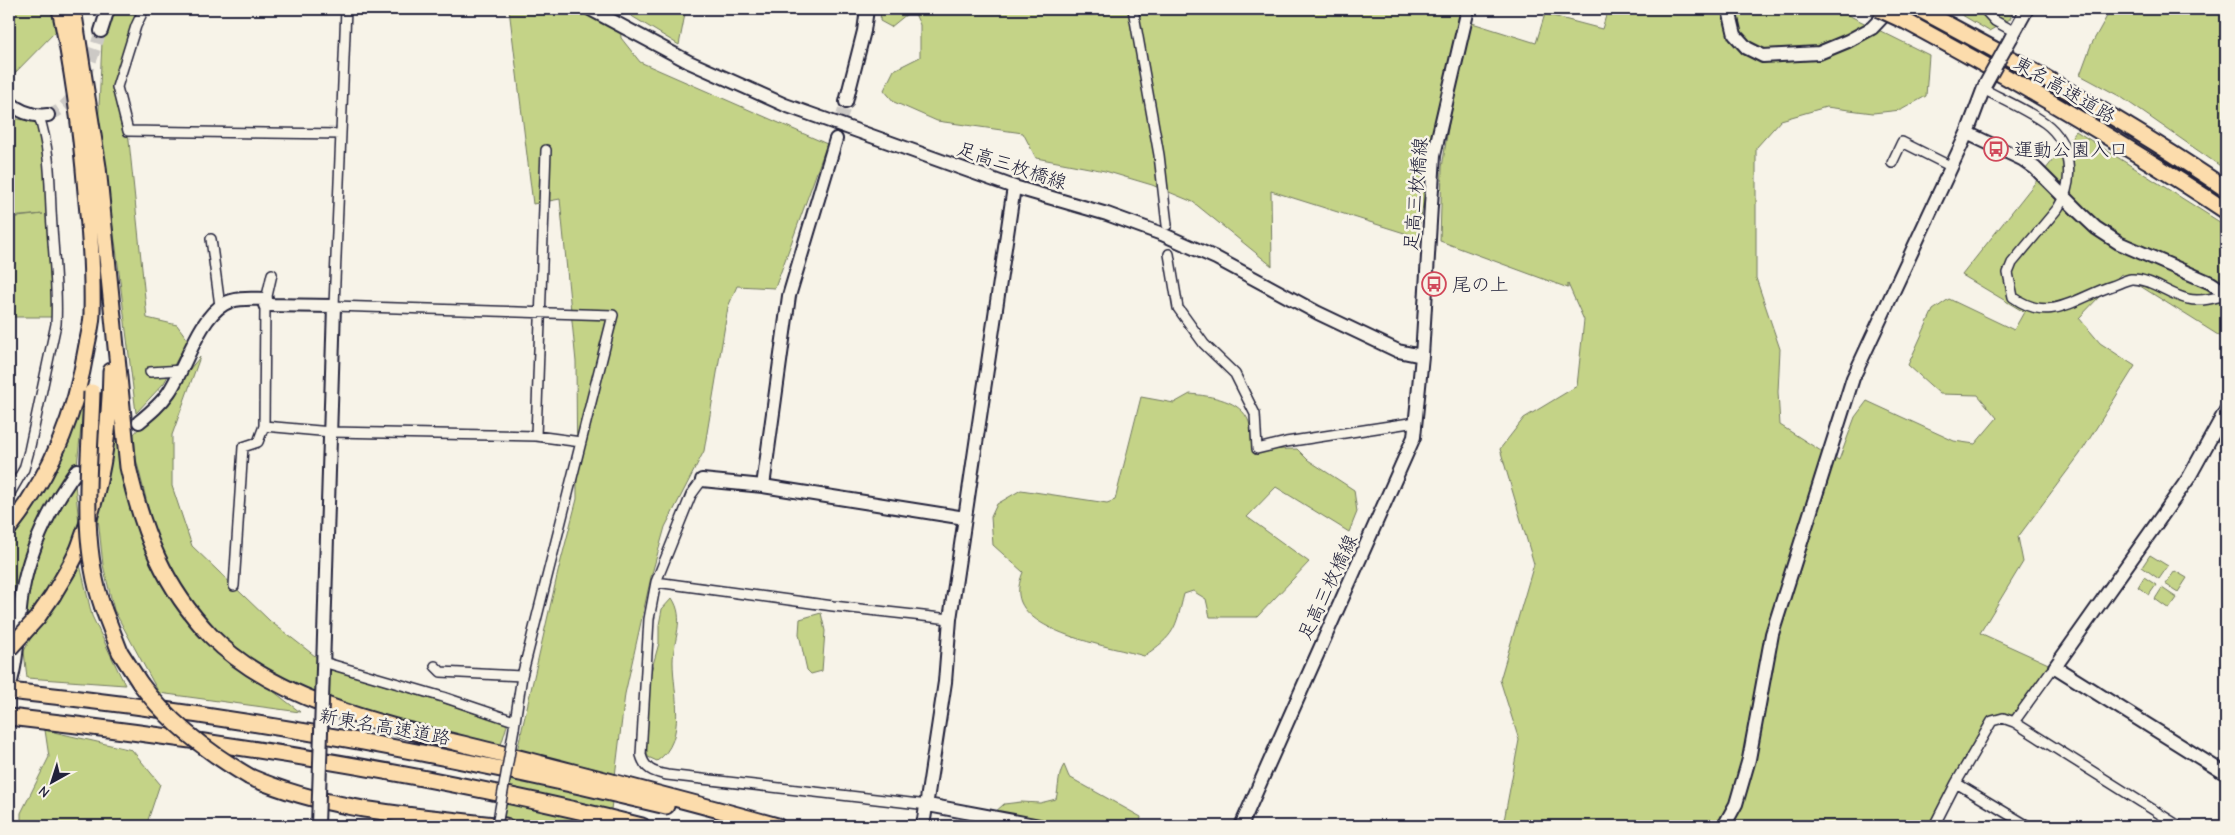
<svg xmlns="http://www.w3.org/2000/svg" width="2235" height="835" viewBox="0 0 2235 835" font-family="'Comic Neue','Klee One',sans-serif">
	<rect width="100%" height="100%" fill="#f7f3e8"/>
	<filter id="ink" filterUnits="userSpaceOnUse"><feTurbulence type="fractalNoise" baseFrequency=".02" numOctaves="2"/><feDisplacementMap in="SourceGraphic" scale="10" xChannelSelector="R" yChannelSelector="G"/><feConvolveMatrix kernelMatrix="1 2 1 2 8 2 1 2 1" color-interpolation-filters="sRGB"/></filter>
	<g filter="url(#ink)">
		<path fill="#c4d387" stroke="#737a61" d="M 9,9 L 54,9 L 59,28 L 9,79 Z
			M 115,9 L 143,9 L 118,96 L 128,131 L 147,318 L 177,325 L 188,340 L 164,383 L 136,413 L 116,248 L 98,129 L 102,42 Z
			M 509,9 L 619,9 L 621,38 L 640,62 L 827,144 L 775,288 L 737,286 L 728,307 L 704,451 L 665,527 L 651,577 L 625,694 L 609,826 L 503,826 L 509,786 L 558,572 L 577,499 L 576,362 L 560,199 L 533,204 Z
			M 625,9 L 686,9 L 679,45 L 625,12 Z
			M 881,9 L 1460,9 L 1417,237 L 1271,191 L 1272,266 L 1193,202 L 1152,185 L 1105,171 L 1036,158 L 1023,133 L 937,121 L 894,102 L 884,90 L 894,70 L 920,57 L 920,25 L 913,9 L 891,27 L 880,21 Z
			M 1608,9 L 1836,9 L 1929,55 L 1926,96 L 1901,110 L 1873,113 L 1826,107 L 1781,120 L 1756,148 L 1756,278 L 1780,349 L 1778,392 L 1780,425 L 1821,451 L 1839,460 L 1855,417 L 1867,401 L 1954,441 L 1975,444 L 1997,418 L 1978,395 L 1940,394 L 1908,365 L 1933,310 L 1949,299 L 2014,330 L 2024,312 L 1962,275 L 2076,131 L 2226,226 L 2226,340 L 2121,274 L 2079,318 L 2100,343 L 2135,366 L 2080,454 L 2018,537 L 2023,562 L 1980,633 L 2055,667 L 2022,712 L 1992,721 L 1931,826 L 1503,826 L 1519,740 L 1500,680 L 1534,564 L 1500,449 L 1524,418 L 1577,386 L 1584,320 L 1568,284 L 1568,288 L 1440,241 L 1442,168 L 1450,115 L 1469,22 L 1536,43 L 1545,14 L 1602,29 Z
			M 1952,9 L 2014,9 L 2010,19 L 1989,31 Z
			M 2111,9 L 2226,9 L 2226,170 L 2121,97 L 2080,75 L 2091,45 Z
			M 9,114 L 12,118 L 36,122 L 41,137 L 51,213 L 52,317 L 9,317 L 9,218 L 43,214 L 9,217 Z
			M 200,357 L 172,435 L 172,486 L 192,546 L 270,621 L 333,670 L 508,722 L 501,745 L 332,705 L 269,673 L 199,622 L 160,554 L 136,459 L 134,434 Z
			M 1190,394 C 1211,396 1241,400 1249,422 C 1252,431 1251,442 1252,450 L 1297,449 L 1308,460 L 1354,490 L 1357,512 L 1349,532 L 1276,487 L 1247,517 L 1309,562 L 1257,617 L 1210,617 L 1206,599 L 1193,591 L 1184,594 C 1175,630 1175,635 1144,656 C 1114,647 1024,634 1019,595 C 1018,587 1020,580 1023,572 L 993,545 L 991,517 L 997,504 L 1021,490 L 1107,503 L 1115,500 L 1141,397 L 1174,403 Z
			M 84,400 L 75,484 L 80,533 L 42,604 L 9,641 L 9,537 L 30,513 Z
			M 114,442 L 121,442 L 167,583 L 192,628 L 300,712 L 159,693 L 114,610 L 103,565 L 98,518 L 100,488 Z
			M 2150,555 L 2168,566 L 2159,579 L 2142,567 Z
			M 79,560 L 92,616 L 125,685 L 27,678 L 24,651 L 44,613 Z
			M 2175,571 L 2187,578 L 2178,592 L 2165,584 Z
			M 2144,577 L 2156,585 L 2149,595 L 2138,587 Z
			M 2162,588 L 2177,598 L 2169,609 L 2155,599 Z
			M 672,598 C 686,619 673,639 673,662 C 673,692 688,740 657,761 L 648,757 L 645,741 L 647,702 L 651,672 L 659,643 L 659,625 L 662,609 Z
			M 821,613 L 825,631 L 822,671 L 811,674 L 807,670 L 799,634 L 800,619 Z
			M 45,730 L 132,750 L 160,784 L 146,826 L 21,826 L 21,813 L 49,757 Z
			M 1064,765 L 1069,777 L 1141,817 L 1140,826 L 995,826 L 992,824 L 993,814 L 1004,804 L 1021,802 L 1040,803 L 1056,799 C 1059,788 1058,773 1064,765 Z"/>
		<g fill="none" stroke-linecap="round" stroke-linejoin="round">
			<path stroke="#ccc9c5" stroke-width="12" stroke-dasharray="12 6" stroke-linecap="butt" d="M 48,115 C 78,108 92,57 101,31
				M 836,139 L 846,102"/>
			<g stroke="#22223b" stroke-width="12">
				<path id="street" d="M 144,9 L 136,26 L 117,87 L 128,131 L 341,134
					M 346,9 L 334,306 L 613,315 L 522,676 L 514,728
					M 1133,9 L 1159,155 L 1167,225
					M 1984,9 L 1995,21 L 2015,32
					M 1983,89 C 2004,100 2027,110 2045,123 C 2072,143 2075,182 2058,208 L 2012,263 L 2008,273 L 2013,297 C 2050,324 2075,298 2112,286 C 2118,284 2125,280 2131,279 C 2151,278 2169,295 2188,299 C 2200,302 2215,298 2226,295
					M 1892,163 L 1902,142 L 1952,167
					M 211,239 L 220,306
					M 1169,254 L 1178,308 L 1204,344 L 1235,374 L 1255,414 L 1257,449 L 1286,442 L 1416,422
					M 150,372 L 182,370
					M 264,426 L 331,432 L 536,436 L 581,442
					M 536,436 L 546,150
					M 702,480 L 691,495 L 656,582 L 649,619 L 641,755 C 645,769 652,772 667,775 L 928,805
					M 9,495 L 24,469 L 29,451 L 56,324 C 58,292 54,260 52,227 C 49,185 52,158 39,116
					M 656,582 L 833,606 L 950,619
					M 234,586 L 243,447 L 258,442 L 264,426 L 265,305 L 272,274
					M 323,662 L 443,697 L 514,721
					M 435,666 L 441,672 L 522,676
					M 2014,722 L 2179,826
					M 1956,783 L 2028,826
					M 1934,826 L 1956,783 L 1992,721 L 2003,718 L 2014,722 L 2050,672 L 2055,667"/>
			</g>
			<g stroke="#22223b" stroke-width="16">
				<path id="secondary" d="M 590,9 L 689,62 L 785,105 L 1014,187 L 1107,214 L 1162,234 L 1216,258 L 1318,313 L 1398,351 L 1422,356
					M 1732,9 L 1730,14 L 1735,35 L 1747,48 L 1763,56 L 1819,53 L 1848,41 L 1872,28 L 1890,9
					M 101,31 L 108,9
					M 2011,38 L 2027,9
					M 9,102 C 20,112 32,117 48,115
					M 846,102 L 864,31 L 867,9
					M 1967,133 L 2022,159 L 2035,168 L 2079,212 L 2096,228 L 2119,243 L 2211,283 L 2226,293
					M 2226,410 L 2188,479 L 2055,667 L 2226,774
					M 139,422 C 150,413 161,404 169,392 C 186,367 198,319 224,304 C 236,297 252,299 266,299 L 265,305 L 334,306 L 323,669
					M 702,480 L 763,486 L 965,518
					M 763,486 L 789,296 L 836,139
					M 9,688 C 19,657 17,625 22,593 C 30,548 50,507 77,470
					M 928,805 L 1040,826
					M 923,826 L 945,682 L 950,619 L 1014,187
					M 1241,826 L 1414,437 L 1422,356 L 1434,155 L 1468,9
					M 1724,826 L 1736,804 L 1749,759 L 1772,634 L 1853,378 L 1967,133 L 1985,85"/>
			</g>
			<g stroke="#22223b" stroke-width="19">
				<path id="highway" d="M 73,9 L 98,167 L 128,467 C 143,533 164,587 211,636 C 282,709 416,731 511,756 C 600,779 689,801 777,826
					M 1919,9 C 2024,65 2128,122 2226,189
					M 1905,21 C 2014,80 2123,142 2226,211
					M 9,528 C 51,475 75,417 86,350 C 88,338 92,325 92,313 C 93,273 90,232 86,192 C 81,131 73,69 60,9
					M 53,595 C 62,579 74,562 80,545 C 101,490 110,430 111,371
					M 103,608 L 120,652 L 140,683
					M 9,691 C 230,714 449,754 666,806
					M 9,717 C 222,741 434,774 642,826
					M 250,777 C 331,812 419,816 505,826"/>
			</g>
			<use href="#street" stroke="#f7f3e8" stroke-width="9"/>
			<use href="#secondary" stroke="#f7f3e8" stroke-width="12"/>
			<use href="#highway" stroke="#fcdcac" stroke-width="15"/>
			<g stroke="#22223b" stroke-width="12" stroke-linecap="butt">
				<path id="street-bridge" d="M 497,826 L 514,728"/>
			</g>
			<g stroke="#22223b" stroke-width="16" stroke-linecap="butt">
				<path id="secondary-bridge" d="M 1985,85 L 2011,38
					M 318,826 L 323,669"/>
			</g>
			<g stroke="#22223b" stroke-width="19" stroke-linecap="butt">
				<path id="highway-bridge" d="M 1879,9 L 1905,21
					M 92,392 C 90,463 79,540 103,608
					M 9,649 L 37,618 L 53,595
					M 140,683 C 169,723 207,752 250,777"/>
			</g>
			<use href="#street-bridge" stroke="#f7f3e8" stroke-width="9"/>
			<use href="#secondary-bridge" stroke="#f7f3e8" stroke-width="12"/>
			<use href="#highway-bridge" stroke="#fcdcac" stroke-width="15"/>
		</g>
	</g>
	<defs>
		<g id="bus-ring" transform="scale(1.25)"><circle r="9.5" fill="#f7f3e8" stroke="#d1495b" stroke-width="1.5"/><path d="M-5-6H5V4H4V6H2V4H-2V6H-4V4H-5ZM-3.5-4V0h7V-4ZM-3.5 1.2v1.5H-2V1.2ZM2 1.2v1.5H3.5V1.2Z" fill="#d1495b"/></g>
	</defs>
	<g fill-rule="evenodd">
		<use href="#bus-ring" x="1996" y="149"/>
		<use href="#bus-ring" x="1434" y="284"/>
	</g>
	<g text-anchor="middle" stroke-width="5" stroke-linejoin="round" paint-order="stroke">
		<g font-size="19" fill="#22223b" stroke="#f7f3e8">
			<text transform="translate(2065 89) rotate(30)" y="7">東名高速道路</text>
			<text transform="translate(1012 165) rotate(18)" y="7">足高三枚橋線</text>
			<text transform="translate(1415 194) rotate(-85)" y="7">足高三枚橋線</text>
			<text transform="translate(1327 587) rotate(-65)" y="7">足高三枚橋線</text>
			<text transform="translate(385 726) rotate(10)" y="7">新東名高速道路</text>
		</g>
		<g font-size="19" fill="#22223b" stroke="#f7f3e8" text-anchor="start">
			<text x="2014" y="156">運動公園入口</text>
			<text x="1452" y="291">尾の上</text>
		</g>
	</g>
	<rect width="2235" height="835" fill="none" stroke="#f7f3e8" stroke-width="30"/>
	<rect x="15" y="15" width="2205" height="805" fill="none" stroke="#22223b" stroke-width="2" filter="url(#ink)"/>
	<g transform="translate(52 782) rotate(219)" stroke="#f7f3e8" stroke-width="4" paint-order="stroke">
	<path d="M0-4L9 19L0 12L-9 19Z" fill="#22223b"/>
	<text y="-8" font-size="14" font-weight="bold" text-anchor="middle" fill="#22223b">N</text>
	</g>
</svg>
